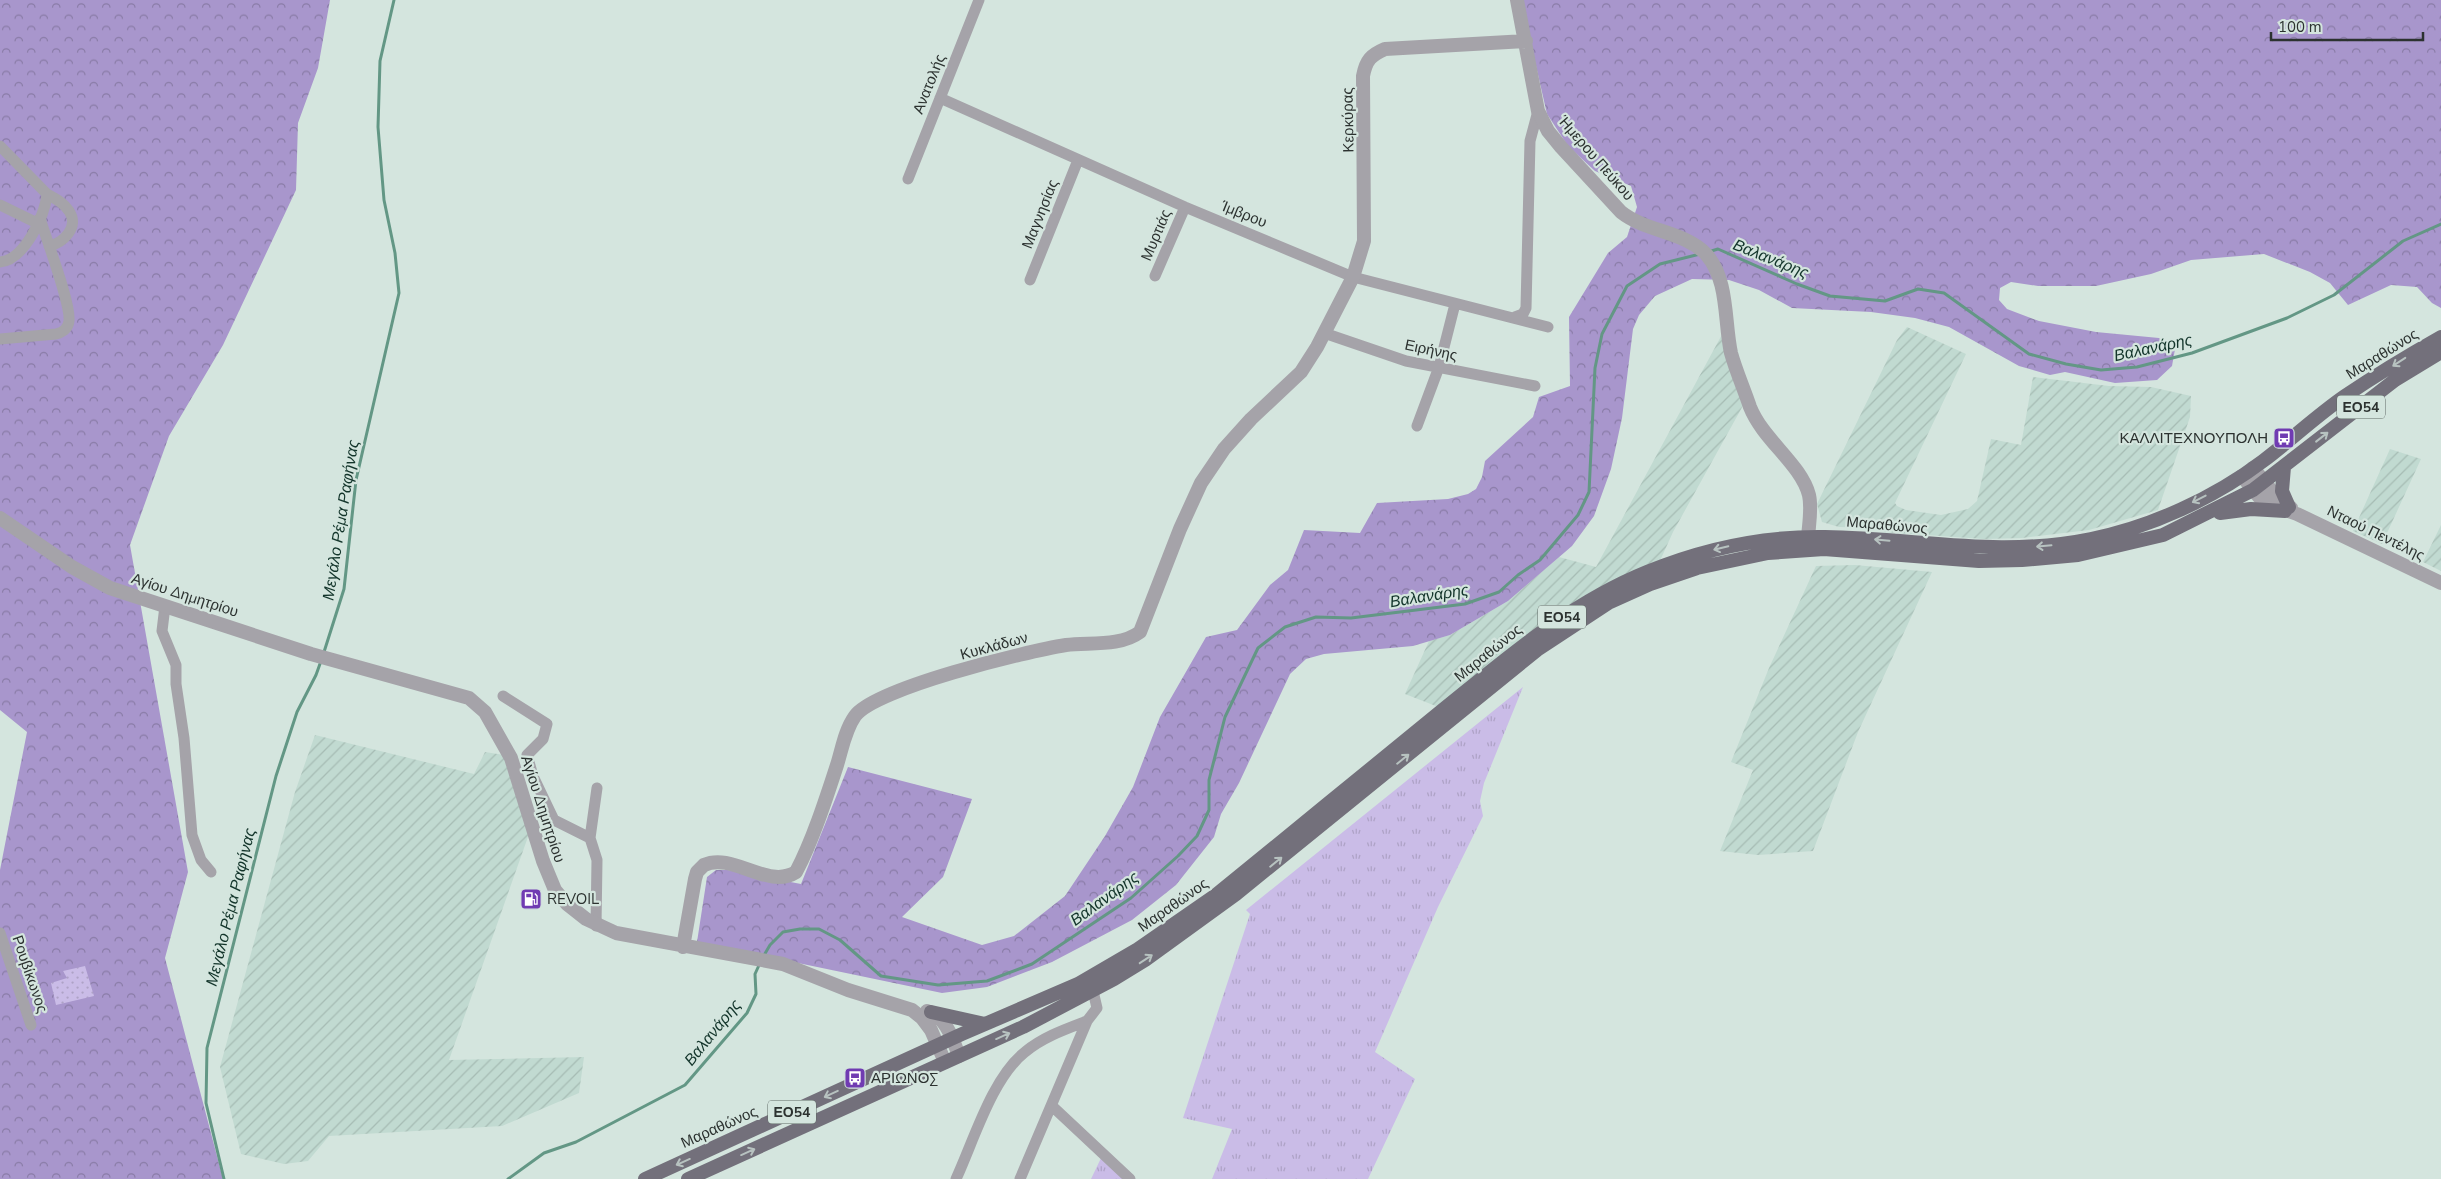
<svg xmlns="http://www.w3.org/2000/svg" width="2441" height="1179" viewBox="0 0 2441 1179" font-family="'Nunito Sans',sans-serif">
	<defs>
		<pattern id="industrial-furrows" width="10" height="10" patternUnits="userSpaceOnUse" patternTransform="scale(1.25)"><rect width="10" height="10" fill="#c1dad1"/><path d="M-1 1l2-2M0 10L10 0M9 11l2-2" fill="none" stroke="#a6bcb4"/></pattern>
		<pattern id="grass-tufts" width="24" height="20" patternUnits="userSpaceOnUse" patternTransform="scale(1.25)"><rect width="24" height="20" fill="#cabce7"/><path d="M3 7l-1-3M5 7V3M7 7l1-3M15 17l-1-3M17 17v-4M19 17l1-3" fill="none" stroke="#aea2c6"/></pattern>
		<pattern id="forest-crowns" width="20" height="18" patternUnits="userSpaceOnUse" patternTransform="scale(1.25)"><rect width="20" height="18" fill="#a896cc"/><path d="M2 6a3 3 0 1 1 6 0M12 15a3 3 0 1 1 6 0" fill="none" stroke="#897ba6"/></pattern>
		<pattern id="park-dots" width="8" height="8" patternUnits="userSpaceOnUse" patternTransform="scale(1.25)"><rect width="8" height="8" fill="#cabce7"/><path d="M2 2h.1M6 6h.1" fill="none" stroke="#aea2c6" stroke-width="1.8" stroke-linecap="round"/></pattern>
	</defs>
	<rect width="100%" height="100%" fill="#d4e5de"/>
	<path fill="url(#industrial-furrows)" d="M 1907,327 L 1966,354 L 1895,503 L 1897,506 L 1906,510 L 1941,515 L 1968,509 L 1977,501 L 1991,439 L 2021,445 L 2033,377 L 2109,386 L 2151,387 L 2191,396 L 2190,417 L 2158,510 L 2089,530 L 2022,538 L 1984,539 L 1883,532 L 1882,528 L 1839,527 L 1822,522 L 1817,504 L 1897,340 Z
		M 1725,329 L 1745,402 L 1673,532 L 1659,563 L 1441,708 L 1405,694 L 1429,641 L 1450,635 L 1508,601 L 1559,557 L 1596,567 Z
		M 2390,449 L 2421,459 L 2382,544 L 2353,531 Z
		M 2441,525 L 2441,571 L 2423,562 Z
		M 1855,565 L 1932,572 L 1858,732 L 1813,851 L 1758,855 L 1720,851 L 1753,770 L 1731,762 L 1769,668 L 1816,566 Z
		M 315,735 L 474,774 L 485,752 L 504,755 L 529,834 L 449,1060 L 584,1057 L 579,1093 L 502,1126 L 329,1136 L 308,1161 L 284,1164 L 241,1154 L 220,1067 L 295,792 Z"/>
	<path fill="url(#grass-tufts)" d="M 1523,687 L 1484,783 L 1480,801 L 1483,816 L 1438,907 L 1375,1052 L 1415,1079 L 1368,1179 L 1212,1179 L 1232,1129 L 1183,1118 L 1250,914 L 1246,910 Z
		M 1102,1156 L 1127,1179 L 1091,1179 Z"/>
	<path fill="url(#forest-crowns)" d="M 0,0 L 330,0 L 318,68 L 298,123 L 296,190 L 223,345 L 169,436 L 130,545 L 188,872 L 165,958 L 223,1179 L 0,1179 L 0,870 L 27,732 L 0,710 Z
		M 1521,0 L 2441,0 L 2441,308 L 2432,303 L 2417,287 L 2391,285 L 2348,305 L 2330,283 L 2310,272 L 2264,254 L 2191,260 L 2151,274 L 2096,286 L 2038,286 L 2011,282 L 2000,288 L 1999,300 L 2007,309 L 2039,321 L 2096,332 L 2159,338 L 2175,349 L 2172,366 L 2157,380 L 2115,383 L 2065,372 L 2050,375 L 2019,366 L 1949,327 L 1915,318 L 1871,312 L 1792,308 L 1759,290 L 1729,280 L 1692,279 L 1655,296 L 1639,315 L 1633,329 L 1622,418 L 1611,469 L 1594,516 L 1572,546 L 1508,601 L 1450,635 L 1413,646 L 1324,654 L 1306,659 L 1290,674 L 1239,783 L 1221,814 L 1214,837 L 1176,885 L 1132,920 L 1052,962 L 987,987 L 942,993 L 697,942 L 707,877 L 716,870 L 728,870 L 801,884 L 848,767 L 972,799 L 943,877 L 902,917 L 982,945 L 1014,936 L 1065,896 L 1105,836 L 1133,787 L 1160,717 L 1206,637 L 1237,630 L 1270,585 L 1288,570 L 1304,530 L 1360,533 L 1377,503 L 1448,499 L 1468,494 L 1476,489 L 1482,477 L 1485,461 L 1533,417 L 1539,397 L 1570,386 L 1569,317 L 1608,253 L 1627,237 L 1637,207 L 1631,186 L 1595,171 L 1568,146 L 1547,114 Z"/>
	<path fill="url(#park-dots)" d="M 85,966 L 94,996 L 56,1005 L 51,983 L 67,978 L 63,971 Z"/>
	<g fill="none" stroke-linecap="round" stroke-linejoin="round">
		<path stroke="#639785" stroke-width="3" d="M 1708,252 L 1718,249 L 1797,284 L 1830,296 L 1885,301 L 1918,289 L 1944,293 L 2029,354 L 2066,364 L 2101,370 L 2137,367 L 2192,353 L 2287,318 L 2334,295 L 2403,241 L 2441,224
			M 324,652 L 344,589 L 356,480 L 399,293 L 395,253 L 384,200 L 378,127 L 380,61 L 394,0
			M 763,957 L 770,945 L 783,932 L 800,929 L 819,929 L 840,940 L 881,976 L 938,985 L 987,981 L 1032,964 L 1131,898 L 1178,856 L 1197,836 L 1209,810 L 1209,780 L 1225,717 L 1258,648 L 1285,627 L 1316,617 L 1351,618 L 1465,604 L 1499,592 L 1518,575 L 1540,560 L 1578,515 L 1589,492 L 1595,368 L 1602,334 L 1627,286 L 1660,264 L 1700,254
			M 224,1179 L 206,1103 L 207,1048 L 276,776 L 297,712 L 316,675 L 321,661
			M 508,1179 L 544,1153 L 576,1142 L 685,1085 L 747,1013 L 756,994 L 755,974 L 760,963"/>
		<path stroke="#a5a3a9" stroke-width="11" d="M 940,98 L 1185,207 L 1353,277 L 1548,327
			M 0,146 L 47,194 C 45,216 24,260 0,262
			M 908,179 L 979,0
			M 47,194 C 56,199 64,203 69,211 C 80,227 63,243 49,246
			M 0,205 L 37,223
			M 1155,276 L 1185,207
			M 1030,280 L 1078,160
			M 1515,317 L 1523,314 L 1526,308 L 1530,141 L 1538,111
			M 1324,333 L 1406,361 L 1535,386
			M 0,339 L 56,334 C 63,332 68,329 69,321 C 71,303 46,239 40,218
			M 1417,426 L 1439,367 L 1455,304
			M 165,606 L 162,631 L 176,665 L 176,684 L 184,738 L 192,835 L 201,860 L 211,872
			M 503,696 L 547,724 L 543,739 L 527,755 L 533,776 L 554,820 L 590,838 L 597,860 L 596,926
			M 590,838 L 597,788
			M 0,933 L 31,1025
			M 1052,1106 L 1130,1179
			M 956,1179 C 974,1140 992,1078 1025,1052 C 1043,1037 1066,1029 1087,1021
			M 1020,1179 L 1087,1021 L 1097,1008 L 1093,991"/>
		<path stroke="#a5a3a9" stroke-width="14" d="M 1517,0 L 1538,111 L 1548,131 L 1561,147 L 1621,212 C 1646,232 1684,231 1706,254 C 1729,280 1724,321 1731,353 C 1736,371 1744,389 1750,407 C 1763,440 1801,464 1809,495 C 1812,508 1809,524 1808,537
			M 2253,468 L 2274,494 L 2291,508
			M 2242,476 L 2260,498 L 2268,504 L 2297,514 L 2441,583
			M 0,518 L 72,567 L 110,588 L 311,654 L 469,698 L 485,712 L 511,758 L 543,861 L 555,890 L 567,904 L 586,919 L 616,933 L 783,964 L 848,990 L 912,1010 L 922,1018 L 931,1030 L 945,1062
			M 683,947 L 695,879 L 697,872 L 704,865 C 733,852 768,890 796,872 C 812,842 826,799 837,765 C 842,749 845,730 855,716 C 875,688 1028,651 1066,645 C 1089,642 1120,647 1140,632 L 1180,529 L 1201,483 L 1224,449 L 1251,419 L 1301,372 L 1317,347 L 1353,277 L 1364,241 L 1363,76 C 1366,60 1371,55 1385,49 L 1526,41
			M 927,1011 C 946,1016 953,1040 959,1056"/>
		<path stroke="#73707b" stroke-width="14" d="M 2284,467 L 2282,491 L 2289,507
			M 2220,513 L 2251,509 L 2285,511
			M 931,1012 L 985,1024
			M 645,1179 L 962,1034 L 1078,984 L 1138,949 L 1216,895 C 1290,834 1365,774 1439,713 C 1505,660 1568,604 1647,572 C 1703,549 1765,536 1825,537 C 1917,538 1998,558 2091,539 C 2151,527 2214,498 2263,461 C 2291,440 2316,416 2345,396 C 2376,375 2409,355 2441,337
			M 688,1179 L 1023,1027 L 1114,979 L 1145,960 L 1236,894 L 1537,650 L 1610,602 L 1650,584 L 1697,568 L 1768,553 L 1824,549 L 1979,561 L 2022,560 L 2078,555 L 2163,535 L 2253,490 L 2395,380 L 2441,352"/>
	</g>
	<defs><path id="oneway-shaft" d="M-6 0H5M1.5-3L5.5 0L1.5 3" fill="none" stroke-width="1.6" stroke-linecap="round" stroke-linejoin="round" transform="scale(1.25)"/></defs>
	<g stroke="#b7c2c0">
		<use href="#oneway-shaft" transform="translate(2399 362) rotate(147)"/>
		<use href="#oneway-shaft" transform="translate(2322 437) rotate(-38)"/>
		<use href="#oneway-shaft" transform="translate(2199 499) rotate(153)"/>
		<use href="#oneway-shaft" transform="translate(1882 540) rotate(-175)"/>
		<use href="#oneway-shaft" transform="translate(2044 546) rotate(175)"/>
		<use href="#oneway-shaft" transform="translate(1721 548) rotate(167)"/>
		<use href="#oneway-shaft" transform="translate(1403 759) rotate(-39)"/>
		<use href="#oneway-shaft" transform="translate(1276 862) rotate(-39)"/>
		<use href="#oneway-shaft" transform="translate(1146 959) rotate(-33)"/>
		<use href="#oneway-shaft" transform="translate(1003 1036) rotate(-24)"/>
		<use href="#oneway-shaft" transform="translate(831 1094) rotate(155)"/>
		<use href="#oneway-shaft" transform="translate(748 1152) rotate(-24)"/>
		<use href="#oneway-shaft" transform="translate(683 1162) rotate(156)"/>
	</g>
	<defs>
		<g id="bus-square" transform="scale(1.125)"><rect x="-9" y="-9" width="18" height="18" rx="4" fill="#703bb2" stroke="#d4e5de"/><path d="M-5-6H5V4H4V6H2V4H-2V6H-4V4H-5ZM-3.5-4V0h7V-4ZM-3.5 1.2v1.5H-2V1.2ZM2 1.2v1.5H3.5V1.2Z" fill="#fff"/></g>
		<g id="fuel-square" transform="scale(1.125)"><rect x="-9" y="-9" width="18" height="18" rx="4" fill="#703bb2" stroke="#d4e5de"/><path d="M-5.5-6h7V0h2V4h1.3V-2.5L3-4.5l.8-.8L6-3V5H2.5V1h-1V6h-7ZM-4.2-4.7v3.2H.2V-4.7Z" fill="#fff"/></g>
	</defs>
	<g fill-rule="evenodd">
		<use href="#bus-square" x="2284" y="438"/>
		<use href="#fuel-square" x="531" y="899"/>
		<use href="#bus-square" x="855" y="1078"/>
	</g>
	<g text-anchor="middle" stroke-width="4.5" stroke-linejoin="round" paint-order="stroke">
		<g fill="#d4e5de" stroke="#5e6864" stroke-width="1">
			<rect x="2337" y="395.5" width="48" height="23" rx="4"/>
			<rect x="1538" y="605.5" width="48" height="23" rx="4"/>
			<rect x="768" y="1100.5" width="48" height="23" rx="4"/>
		</g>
		<g font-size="14" font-weight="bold" fill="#2c3230">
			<text x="2361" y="412">ΕΟ54</text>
			<text x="1562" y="622">ΕΟ54</text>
			<text x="792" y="1117">ΕΟ54</text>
		</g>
		<g font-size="15" fill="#2c3230" stroke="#d4e5de">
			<text transform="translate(929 84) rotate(-68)" y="5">Ανατολής</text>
			<text transform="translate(1348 120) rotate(-91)" y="5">Κερκύρας</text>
			<text transform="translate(1596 158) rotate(49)" y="5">Ήμερου Πεύκου</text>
			<text transform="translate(1040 214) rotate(-68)" y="5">Μαγνησίας</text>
			<text transform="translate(1244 214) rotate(22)" y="5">Ίμβρου</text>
			<text transform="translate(1156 235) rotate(-67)" y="5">Μυρτιάς</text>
			<text transform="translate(1431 350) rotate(12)" y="5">Ειρήνης</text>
			<text transform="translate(2382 354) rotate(-32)" y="5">Μαραθώνος</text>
			<text transform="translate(1887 525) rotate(5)" y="5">Μαραθώνος</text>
			<text transform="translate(2376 533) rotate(26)" y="5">Νταού Πεντέλης</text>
			<text transform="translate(185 595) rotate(18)" y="5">Αγίου Δημητρίου</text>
			<text transform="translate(994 646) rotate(-15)" y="5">Κυκλάδων</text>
			<text transform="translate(1488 653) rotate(-39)" y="5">Μαραθώνος</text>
			<text transform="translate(543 809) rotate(72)" y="5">Αγίου Δημητρίου</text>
			<text transform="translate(1173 905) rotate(-35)" y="5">Μαραθώνος</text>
			<text transform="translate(30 974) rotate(71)" y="5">Ρουβίκωνος</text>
			<text transform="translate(719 1127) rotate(-24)" y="5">Μαραθώνος</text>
		</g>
		<g font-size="15" fill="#2c3230" stroke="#d4e5de" text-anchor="start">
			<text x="2268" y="443" text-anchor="end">ΚΑΛΛΙΤΕΧΝΟΥΠΟΛΗ</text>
			<text x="547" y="904">REVOIL</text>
			<text x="871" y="1083">ΑΡΙΩΝΟΣ</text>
		</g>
		<g font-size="16" font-style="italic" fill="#13352b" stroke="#d4e5de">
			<text transform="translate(1771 258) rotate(22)" y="6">Βαλανάρης</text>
			<text transform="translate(2153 347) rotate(-12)" y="6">Βαλανάρης</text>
			<text transform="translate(340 520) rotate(-81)" y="6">Μεγάλο Ρέμα Ραφήνας</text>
			<text transform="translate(1429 595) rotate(-9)" y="6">Βαλανάρης</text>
			<text transform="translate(1104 898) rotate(-36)" y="6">Βαλανάρης</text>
			<text transform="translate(230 907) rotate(-76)" y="6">Μεγάλο Ρέμα Ραφήνας</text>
			<text transform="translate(712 1032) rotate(-51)" y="6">Βαλανάρης</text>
		</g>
	</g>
	<path d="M2271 32v8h152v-8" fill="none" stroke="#2c3230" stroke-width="2.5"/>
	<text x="2278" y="32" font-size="15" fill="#2c3230" stroke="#d4e5de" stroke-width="4" paint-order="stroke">100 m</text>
</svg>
